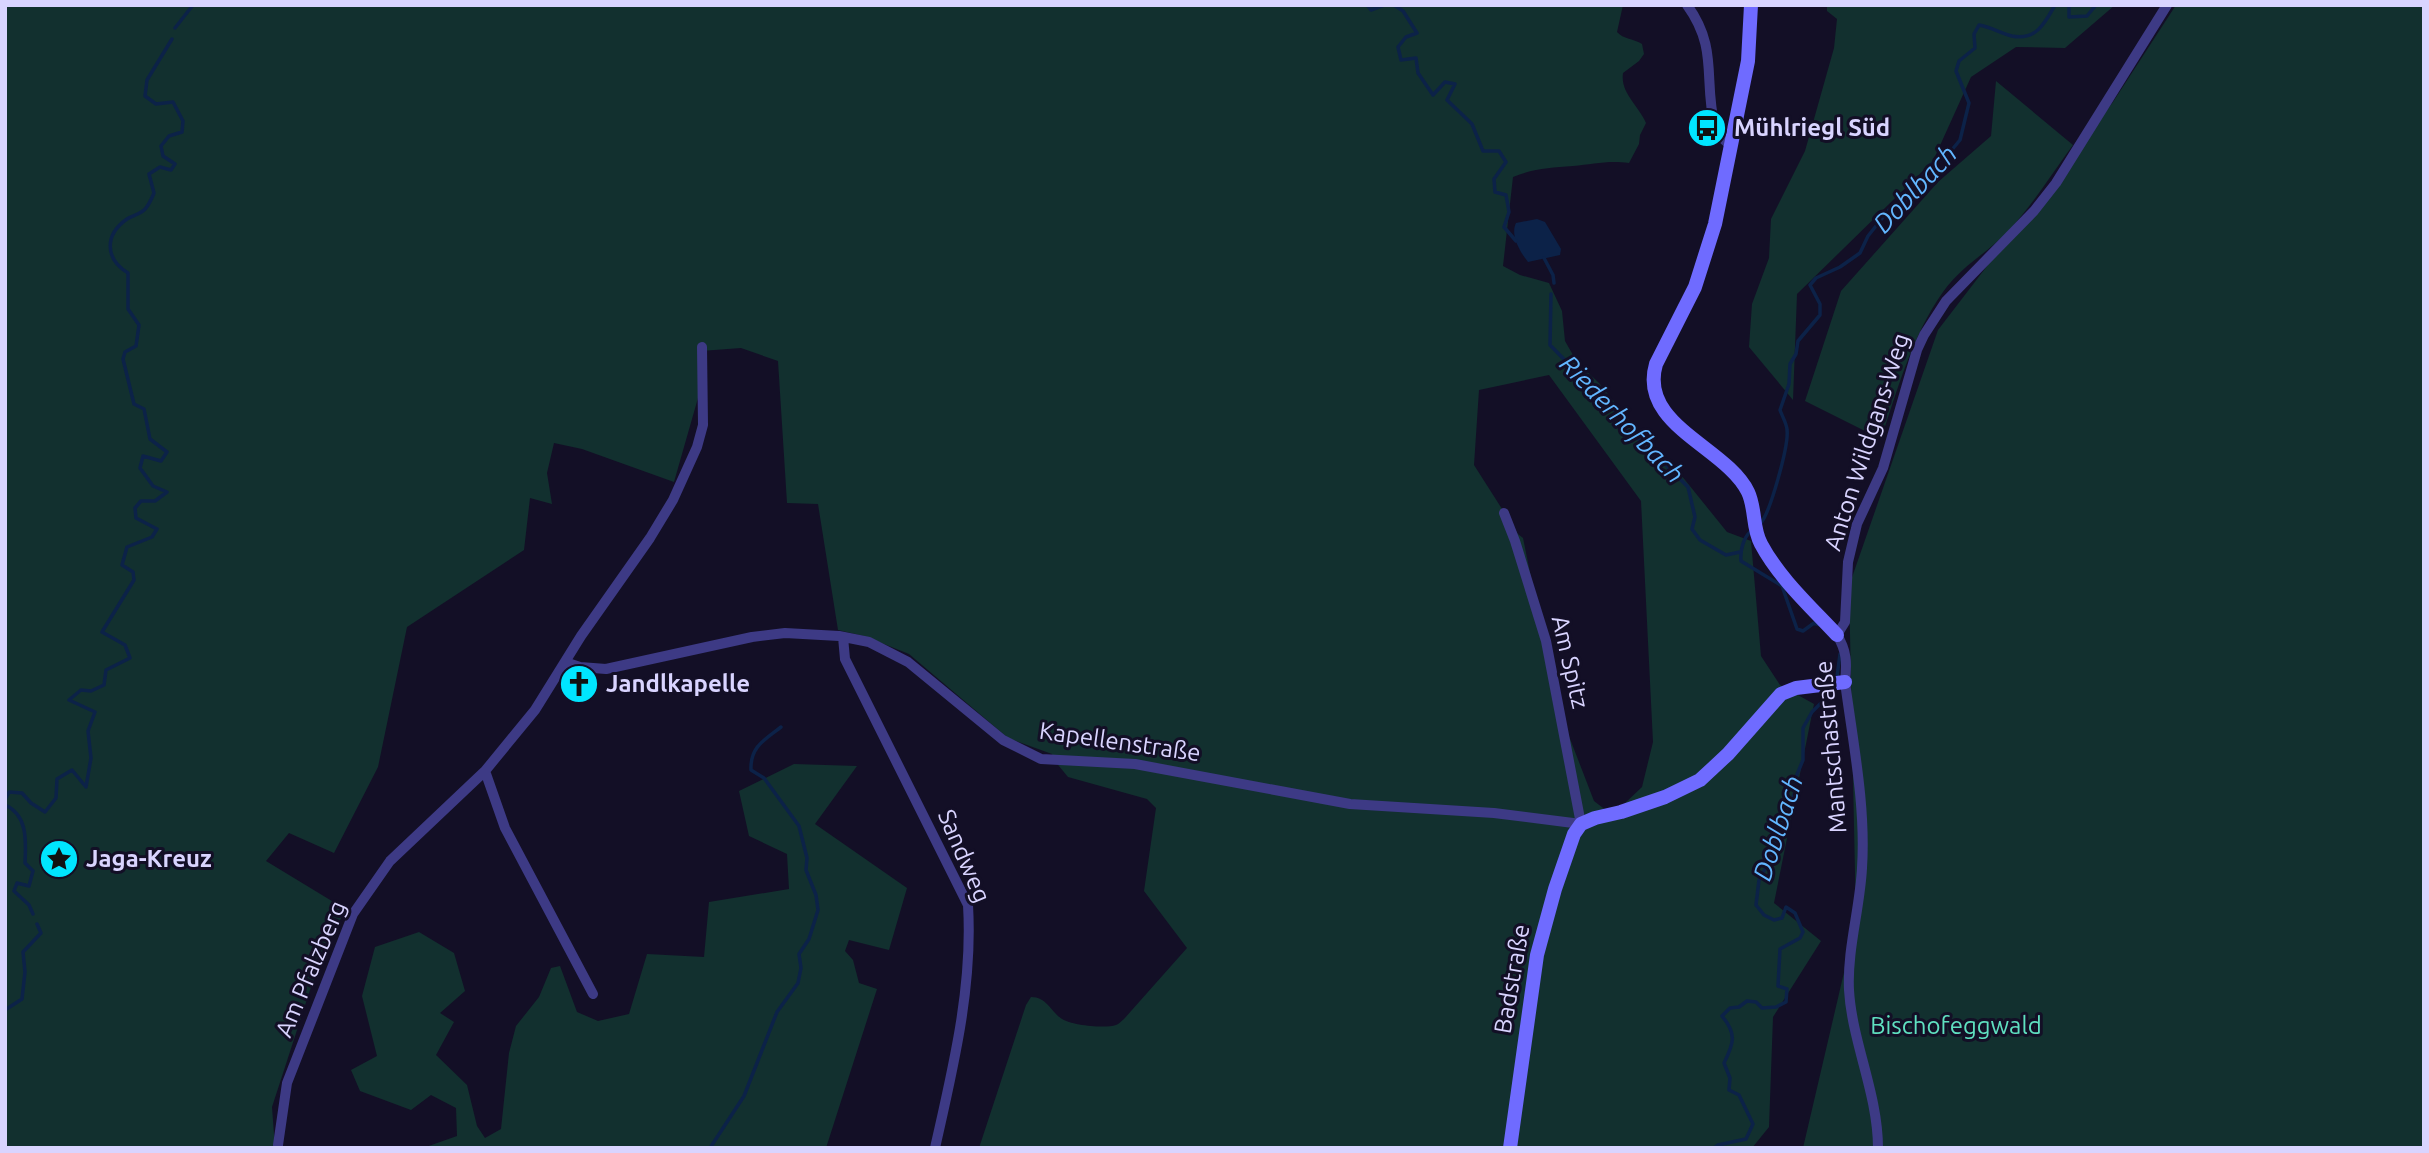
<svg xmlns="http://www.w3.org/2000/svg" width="2429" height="1153" viewBox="0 0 2429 1153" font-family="Ubuntu,sans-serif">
	<rect width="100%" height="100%" fill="#130f26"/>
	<path fill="#12302f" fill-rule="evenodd" d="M 5,5 L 1623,5 L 1617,32 C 1623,39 1634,39 1642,44 L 1644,54 L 1639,61 L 1623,73 C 1620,93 1639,106 1646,123 L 1640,135 L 1639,144 L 1629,163 C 1609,160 1593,164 1573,166 C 1550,168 1535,168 1513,177 L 1503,266 L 1520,275 L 1549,283 L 1562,311 L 1565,341 L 1577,362 L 1599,383 L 1654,451 L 1681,475 L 1727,532 L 1751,541 L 1761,656 L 1780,685 L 1814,704 L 1774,903 L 1821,941 L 1773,1017 L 1769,1127 L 1752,1148 L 979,1148 L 1026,1005 L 1031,997 C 1047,997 1050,1011 1062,1019 C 1071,1025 1105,1029 1116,1025 C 1119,1024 1121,1021 1124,1019 L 1187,948 L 1144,891 L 1156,808 L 1147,799 L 1068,777 L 1054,760 L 1052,754 L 1008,738 L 909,654 L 864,636 L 838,630 L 818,504 L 787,503 L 778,361 L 741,348 L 701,351 L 698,398 L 674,482 L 582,449 L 554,443 L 547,473 L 552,504 L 530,498 L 524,550 L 407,627 L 378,767 L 334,853 L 289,833 L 266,861 L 345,909 L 311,987 L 272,1107 L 275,1148 L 5,1148 ZM 1549,375 L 1641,501 L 1653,742 L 1642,787 L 1623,805 L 1607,811 L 1594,801 L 1557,705 L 1523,538 L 1518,534 L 1474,465 L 1479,390 Z
		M 1827,5 L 2115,5 L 2065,48 L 2016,47 L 1971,77 L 1933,161 L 1797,294 L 1793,400 L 1749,347 L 1752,304 L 1769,258 L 1771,219 L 1805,151 L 1834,48 L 1837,19 L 1827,11 Z
		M 2176,5 L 2424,5 L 2424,1148 L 1803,1148 L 1856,921 L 1849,586 L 1938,330 L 2113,102 Z
		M 1996,81 L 2073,145 C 2053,172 2032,206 2009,230 C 1987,254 1964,263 1943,292 C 1912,336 1898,388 1881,439 L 1805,401 L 1841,291 L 1938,182 L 1991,136 Z
		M 794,764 L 857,766 L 815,824 L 907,888 L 889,950 L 849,940 L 845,951 L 853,960 L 859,983 L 877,989 L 826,1148 L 423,1148 L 457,1136 L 456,1108 L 431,1095 L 411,1110 L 360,1091 L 351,1070 L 377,1056 L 362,996 L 375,947 L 419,932 L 454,953 L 465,991 L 440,1013 L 454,1022 L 436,1055 L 467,1085 L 477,1126 L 485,1138 L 501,1129 L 509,1053 L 516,1026 L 539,997 L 551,968 L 560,966 L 577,1012 L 598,1021 L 629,1014 L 647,954 L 704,957 L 709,902 L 789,889 L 787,854 L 749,836 L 739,791 Z"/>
	<path fill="#0c2248" d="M 1537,219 L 1545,222 L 1561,249 L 1560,255 L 1528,262 C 1520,252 1510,235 1516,223 Z"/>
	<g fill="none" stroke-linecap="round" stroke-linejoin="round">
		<path stroke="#0c2248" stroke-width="3.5" d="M 1367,5 L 1371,10 L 1384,5
			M 1394,5 L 1403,11 L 1417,33 L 1406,37 L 1398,47 L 1401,60 L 1416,58 L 1418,73 L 1433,95 L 1445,82 L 1455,84 L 1447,100 L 1472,124 L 1483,151 L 1499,151 L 1506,162 L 1494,179 L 1495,192 L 1506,195 L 1509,212 L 1504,227 L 1516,241
			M 2069,5 L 2069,17 L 2087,16 L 2096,5
			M 175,28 L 193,5
			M 1544,258 L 1553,275 L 1554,283
			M 1551,294 L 1550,345 L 1595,391 L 1601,403 L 1613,409 L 1622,418 L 1628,434 L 1642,441 L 1688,487 L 1695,517 L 1692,529 L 1700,540 L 1726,555 L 1740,552
			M 1760,524 C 1770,514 1789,445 1787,430 C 1787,424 1782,416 1780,410 L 1789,384 L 1790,364 L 1796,354 L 1798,341 L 1820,315 L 1820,304 L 1810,285 L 1816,278 L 1840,267 L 1860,253 L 1868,236 L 1892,206 L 1905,203 L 1918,191 L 1921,179 L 1930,165 L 1946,157 L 1960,140 L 1969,103 L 1956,71 L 1959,61 L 1975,48 L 1974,34 L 1979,25 C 1991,27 2000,33 2012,36 C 2036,41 2045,23 2055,5
			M 1751,531 C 1743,538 1740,551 1741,561 L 1782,586 L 1797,629 L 1803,631 L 1814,623 L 1820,625
			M 1837,677 L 1840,654
			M 5,800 L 9,792 L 22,793 L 31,803 L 45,812 L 56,798 L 57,779 L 72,770 L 86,787 L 91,758 L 88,731 L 95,712 L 69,700 L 81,690 L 91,691 L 104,685 L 106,670 L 130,658 L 125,645 L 102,632 L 134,580 L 133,572 L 122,565 L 127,547 L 152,537 L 157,529 L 136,518 L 135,508 L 141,501 L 155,501 L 167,492 L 153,486 L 140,468 L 143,456 L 161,461 L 167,452 L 150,439 L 144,409 L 134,404 L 123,359 L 125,352 L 136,346 L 139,325 L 128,309 L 128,273 C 105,259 104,235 127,219 C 133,215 142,214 146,208 C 149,204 152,198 154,193 L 149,174 L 160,167 L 171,170 L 175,164 L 163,156 L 161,146 L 169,136 L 182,132 L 183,121 L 173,102 L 156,104 L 145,96 L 147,80 L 172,39
			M 5,805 C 28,815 26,841 25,863 L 33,871 L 29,886 L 17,883 L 14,891 L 29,905 L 33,914
			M 5,1010 L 22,999 L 25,972 L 23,952 L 41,933 L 37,924
			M 710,1148 L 744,1096 L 777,1012 L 798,983 L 801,968 L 799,954 L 809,939 L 818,910 L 816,895 L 806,870 L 807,858 L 799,826 L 764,778 L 751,770 C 750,747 764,740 781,727
			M 1714,1148 L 1718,1145 L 1746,1139 L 1753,1124 L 1739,1095 L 1729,1090 L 1730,1078 L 1724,1063 C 1734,1043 1737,1034 1722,1016 L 1730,1008 L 1739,1007 L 1747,1001 L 1756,1002 L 1762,1008 L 1776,1007 L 1786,1002 L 1787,989 L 1778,986 L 1780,949 L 1800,938 L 1803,932 L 1795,913 L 1786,907 L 1782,918 L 1774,920 L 1764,915 L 1756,905 L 1759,880 L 1769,862 L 1795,792 L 1796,777 L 1803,760 L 1803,728 L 1812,712 L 1833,691"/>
		<path stroke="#3d3a85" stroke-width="10" d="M 1687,5 C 1719,49 1703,80 1715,127 L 1721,137 L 1730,145
			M 843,637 L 845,659 L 968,905 C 973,987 953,1068 935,1148
			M 565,662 L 580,667 L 606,669 L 752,637 L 785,633 L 839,636 L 869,642 L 908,662 L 1003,740 L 1041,759 L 1135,764 L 1350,804 L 1494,813 L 1581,824 L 1546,641 L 1515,541 L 1504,513
			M 485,771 L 505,828 L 593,994
			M 278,1145 L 287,1083 L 353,914 L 390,861 L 485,771 L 535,710 L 581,636 L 650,538 L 673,500 L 697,447 L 703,425 L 702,347
			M 1878,1148 C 1878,1094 1852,1042 1849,990 C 1847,950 1860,908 1862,868 C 1866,806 1853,743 1845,682 C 1847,663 1847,651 1837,635 L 1845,622 L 1848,562 L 1857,524 L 1883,468 L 1917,350 L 1924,335 L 1946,301 L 2034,211 L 2056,183 L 2167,5"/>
		<path stroke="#6f6bff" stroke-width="14" d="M 1751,5 L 1748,61 L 1715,224 L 1695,287 L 1656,364 C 1638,425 1726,447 1748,492 C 1756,509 1752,528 1761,544 C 1779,578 1811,607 1837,635
			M 1510,1148 L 1537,955 L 1555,889 L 1574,834 L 1581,824 L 1595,818 L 1621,812 L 1665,797 L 1700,780 L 1728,754 L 1781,694 L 1796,688 L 1845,682"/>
	</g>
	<defs>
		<g id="bus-disc" transform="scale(2.0125)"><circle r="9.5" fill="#00e5ff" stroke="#130f26"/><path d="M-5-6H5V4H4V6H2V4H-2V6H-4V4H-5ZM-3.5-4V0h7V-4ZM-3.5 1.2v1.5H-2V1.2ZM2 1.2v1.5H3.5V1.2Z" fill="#111"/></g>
		<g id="church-disc" transform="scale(2.0125)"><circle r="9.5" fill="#00e5ff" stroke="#130f26"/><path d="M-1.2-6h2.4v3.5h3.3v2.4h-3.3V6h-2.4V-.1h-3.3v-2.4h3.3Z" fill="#111"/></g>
		<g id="sight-disc" transform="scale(2.0125)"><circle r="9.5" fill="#00e5ff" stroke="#130f26"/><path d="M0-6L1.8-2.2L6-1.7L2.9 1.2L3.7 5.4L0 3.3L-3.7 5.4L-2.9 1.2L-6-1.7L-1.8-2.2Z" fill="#111"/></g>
	</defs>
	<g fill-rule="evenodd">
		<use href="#bus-disc" x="1707" y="128"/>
		<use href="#church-disc" x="579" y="684"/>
		<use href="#sight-disc" x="59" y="859"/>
	</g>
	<g text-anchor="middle" stroke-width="6" stroke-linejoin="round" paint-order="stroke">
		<g font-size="24" font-weight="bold" fill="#d9d4ff" stroke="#130f26" text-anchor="start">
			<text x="1734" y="136">Mühlriegl Süd</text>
			<text x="606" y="692">Jandlkapelle</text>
			<text x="86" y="867">Jaga-Kreuz</text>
		</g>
		<g font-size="24" fill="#d9d4ff" stroke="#130f26">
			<text transform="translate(1867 442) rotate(-72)" y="8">Anton Wildgans-Weg</text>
			<text transform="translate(1570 662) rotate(77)" y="8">Am Spitz</text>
			<text transform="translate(1120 742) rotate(8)" y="8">Kapellenstraße</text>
			<text transform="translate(1831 747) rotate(-95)" y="8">Mantschastraße</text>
			<text transform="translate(964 856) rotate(67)" y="8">Sandweg</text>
			<text transform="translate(311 969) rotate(-67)" y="8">Am Pfalzberg</text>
			<text transform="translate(1512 979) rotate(-80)" y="8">Badstraße</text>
		</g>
		<g font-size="24" fill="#5fe0c0" stroke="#130f26">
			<text x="1956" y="1034">Bischofeggwald</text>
		</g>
		<g font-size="26" font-style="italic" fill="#62b6ff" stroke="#130f26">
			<text transform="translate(1915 189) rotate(-47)" y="9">Doblbach</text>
			<text transform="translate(1622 419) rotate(46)" y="9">Riederhofbach</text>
			<text transform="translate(1778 828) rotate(-72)" y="9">Doblbach</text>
		</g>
	</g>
	<rect width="2429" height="1153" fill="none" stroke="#d9d4ff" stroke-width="14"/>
</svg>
